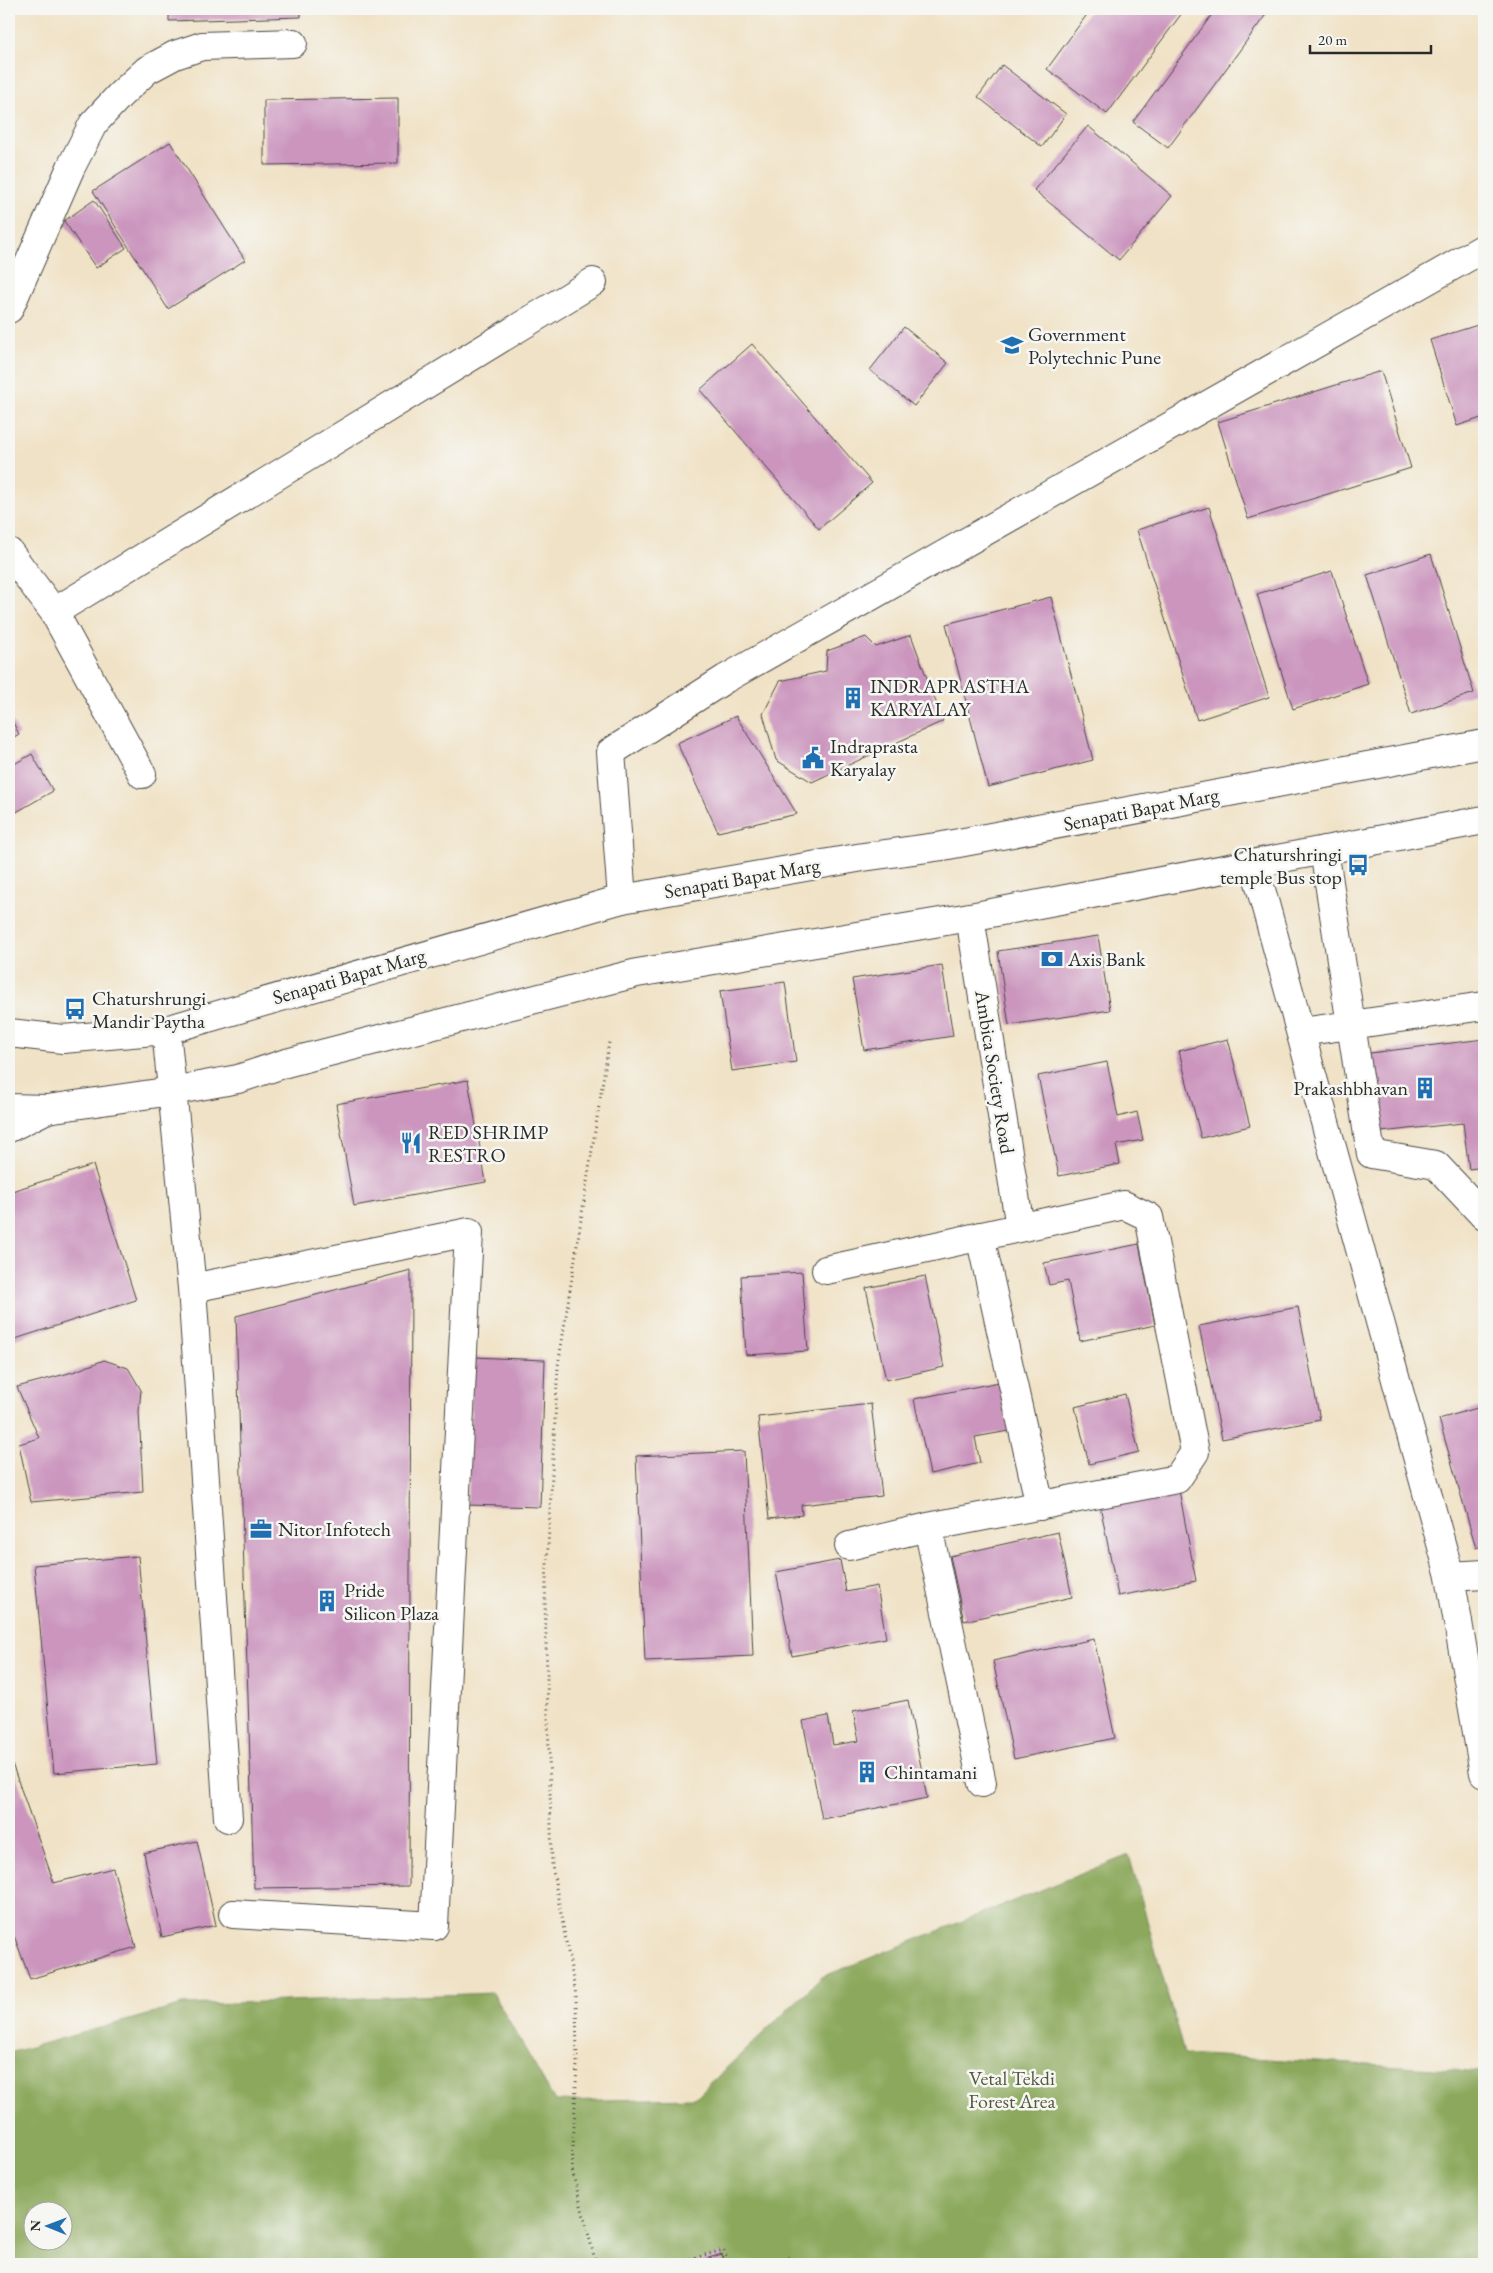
<svg xmlns="http://www.w3.org/2000/svg" width="1493" height="2273" viewBox="0 0 1493 2273" font-family="'EB Garamond',serif">
	<rect width="100%" height="100%" fill="#f6f6f2"/>
	<filter id="ink" filterUnits="userSpaceOnUse"><feTurbulence type="fractalNoise" baseFrequency=".02" numOctaves="2"/><feDisplacementMap in="SourceGraphic" scale="10" xChannelSelector="R" yChannelSelector="G"/><feConvolveMatrix kernelMatrix="1 2 1 2 8 2 1 2 1" color-interpolation-filters="sRGB"/></filter>
	<filter id="wash" filterUnits="userSpaceOnUse"><feTurbulence type="fractalNoise" baseFrequency=".0096" numOctaves="4" result="noise"/><feDisplacementMap in="SourceGraphic" scale="20" xChannelSelector="R" yChannelSelector="G"/><feGaussianBlur stdDeviation="1.12" result="paint"/><feColorMatrix in="noise" values="0 0 0 0 0 0 0 0 0 0 0 0 0 0 0 0 0 1.4 0 .05"/><feComposite in="paint" operator="in"/></filter>
	<g filter="url(#wash)">
		<rect width="100%" height="100%" fill="#f0e2c6"/>
		<path fill="#8ba85b" stroke="#5b6a43" fill-rule="evenodd" d="M 1129,1855 L 1184,2054 L 1484,2072 L 1484,2264 L 9,2264 L 9,2053 L 183,2005 L 493,1993 L 555,2101 L 695,2098 L 822,1977 ZM 32,2210 L 62,2210 L 62,2240 L 32,2240 Z"/>
		<g id="blocks">
			<path fill="#cb95be" d="M 169,9 L 301,9 L 301,17 L 169,21 Z
				M 1091,9 L 1185,9 L 1107,114 L 1047,69 Z
				M 1216,9 L 1270,9 L 1168,148 L 1133,122 Z
				M 1002,65 L 1066,114 L 1042,147 L 978,97 Z
				M 398,98 L 398,163 L 264,165 L 264,100 Z
				M 1088,126 L 1172,196 L 1119,260 L 1034,190 Z
				M 170,142 L 245,260 L 168,309 L 93,191 Z
				M 94,200 L 126,248 L 96,268 L 64,221 Z
				M 1484,323 L 1484,417 L 1457,426 L 1430,340 Z
				M 904,327 L 948,363 L 914,406 L 870,370 Z
				M 752,344 L 872,483 L 819,529 L 700,390 Z
				M 1381,371 L 1411,468 L 1248,519 L 1218,422 Z
				M 1209,507 L 1269,697 L 1197,720 L 1137,530 Z
				M 1431,554 L 1474,693 L 1411,714 L 1367,575 Z
				M 1332,571 L 1368,684 L 1293,709 L 1257,594 Z
				M 1051,597 L 1093,760 L 988,787 L 946,624 Z
				M 911,635 L 943,721 L 812,782 L 776,760 L 763,714 L 780,681 L 826,671 L 827,651 L 866,637 L 876,647 Z
				M 9,715 L 19,734 L 9,740 Z
				M 736,716 L 797,814 L 718,832 L 677,743 Z
				M 32,754 L 53,791 L 13,814 L 9,806 L 9,767 Z
				M 1098,936 L 1110,1010 L 1009,1025 L 998,951 Z
				M 942,965 L 953,1036 L 864,1050 L 852,979 Z
				M 785,982 L 796,1062 L 732,1071 L 720,991 Z
				M 1228,1039 L 1250,1126 L 1201,1138 L 1179,1051 Z
				M 1484,1039 L 1484,1167 L 1469,1169 L 1463,1123 L 1372,1133 L 1362,1054 Z
				M 1107,1062 L 1118,1117 L 1137,1112 L 1143,1140 L 1116,1145 L 1120,1164 L 1059,1176 L 1038,1076 Z
				M 468,1080 L 486,1182 L 354,1206 L 336,1104 Z
				M 93,1165 L 136,1300 L 9,1341 L 9,1192 Z
				M 1139,1244 L 1155,1325 L 1080,1341 L 1068,1281 L 1049,1285 L 1044,1263 Z
				M 411,1270 L 409,1886 L 254,1888 L 236,1316 Z
				M 802,1272 L 808,1351 L 746,1355 L 741,1276 Z
				M 925,1276 L 944,1367 L 886,1380 L 866,1288 Z
				M 1298,1307 L 1320,1420 L 1222,1439 L 1199,1326 Z
				M 473,1357 L 545,1360 L 540,1507 L 467,1505 Z
				M 104,1360 L 128,1368 L 141,1390 L 139,1411 L 143,1492 L 31,1502 L 19,1444 L 39,1438 L 17,1387 L 73,1372 Z
				M 999,1382 L 1009,1431 L 975,1437 L 980,1463 L 930,1474 L 914,1399 Z
				M 1125,1394 L 1139,1452 L 1089,1464 L 1075,1407 Z
				M 871,1404 L 882,1496 L 801,1505 L 802,1515 L 769,1519 L 758,1417 Z
				M 1484,1406 L 1484,1545 L 1476,1548 L 1439,1419 Z
				M 744,1451 L 753,1656 L 645,1661 L 636,1456 Z
				M 1179,1490 L 1196,1581 L 1118,1596 L 1100,1505 Z
				M 1058,1532 L 1072,1597 L 964,1621 L 950,1556 Z
				M 138,1556 L 157,1764 L 54,1773 L 34,1565 Z
				M 840,1560 L 846,1592 L 877,1586 L 886,1638 L 792,1656 L 776,1572 Z
				M 1094,1639 L 1115,1738 L 1014,1759 L 993,1661 Z
				M 908,1700 L 927,1798 L 822,1819 L 803,1721 L 828,1716 L 833,1745 L 859,1741 L 853,1711 Z
				M 9,1755 L 54,1883 L 113,1868 L 136,1947 L 30,1979 L 9,1922 Z
				M 197,1841 L 216,1925 L 162,1937 L 144,1853 Z
				M 722,2254 L 724,2264 L 688,2264 Z"/>
		</g>
	</g>
	<g filter="url(#ink)">
		<use href="#blocks" fill-opacity="0" stroke="#494642" stroke-width="1"/>
		<g fill="none" stroke-linecap="round" stroke-linejoin="round">
			<g stroke="#494642" stroke-width="30">
				<path id="minor" d="M 9,309 L 71,167 L 93,124 L 120,95 L 147,70 L 175,55 L 202,46 L 293,43
					M 9,552 L 54,612 L 142,774
					M 54,612 L 593,282
					M 1324,850 L 1371,1154 L 1436,1165 L 1484,1216
					M 1254,864 L 1450,1576 L 1484,1574
					M 622,899 L 611,752 L 725,679 L 1484,248
					M 970,917 L 1020,1227
					M 166,1030 L 192,1288 L 228,1818
					M 1301,1032 L 1484,1006
					M 9,1128 L 47,1109
					M 980,1236 L 1040,1506
					M 826,1270 L 1124,1205 L 1149,1217 L 1195,1452 L 1177,1479 L 928,1527 L 849,1546
					M 192,1288 L 469,1232 L 434,1926 L 233,1914
					M 928,1527 L 982,1783
					M 1450,1576 L 1484,1773"/>
			</g>
			<g stroke="#494642" stroke-width="30">
				<path id="major" d="M 9,1033 L 63,1039 L 166,1030 L 622,899 L 863,857 L 943,846 L 1484,744
					M 9,1108 L 47,1109 L 172,1091 L 238,1079 L 286,1063 L 637,973 L 970,917 L 1484,820"/>
			</g>
			<path stroke="#494642" stroke-width="3" stroke-dasharray="1 4" stroke-linecap="butt" d="M 596,2264 L 572,2170 L 577,2064 L 576,1995 L 552,1866 L 545,1601 L 558,1366 L 609,1042
				M 671,2264 L 724,2250 L 729,2264
				M 769,2264 L 790,2257 L 792,2264"/>
			<use href="#minor" stroke="#fff" stroke-width="28"/>
			<use href="#major" stroke="#fff" stroke-width="28"/>
		</g>
	</g>
	<defs>
		<g id="university-bare" transform="scale(1.725)"><path d="M0-5L7-2L0 1L-7-2ZM-4 1L0 2.5L4 1V4Q0 6-4 4Z" fill="#1f6fb2" stroke="#f6f6f2" stroke-width="2.5" paint-order="stroke"/></g>
		<g id="building-bare" transform="scale(1.725)"><path d="M-4-6H4V6H1V3H-1V6H-4ZM-2.5-4.3h1.7v1.8h-1.7ZM.8-4.3h1.7v1.8H.8ZM-2.5-1h1.7V.8h-1.7ZM.8-1h1.7V.8H.8Z" fill="#1f6fb2" stroke="#f6f6f2" stroke-width="2.5" paint-order="stroke"/></g>
		<g id="civic-bare" transform="scale(1.725)"><path d="M-.6-6.5H3V-4.5H.6V-3L4-1V1h2V6H-6V1h2V-1L-.6-3ZM-1.2 2.5V6h2.4V2.5Z" fill="#1f6fb2" stroke="#f6f6f2" stroke-width="2.5" paint-order="stroke"/></g>
		<g id="bus-bare" transform="scale(1.725)"><path d="M-5-6H5V4H4V6H2V4H-2V6H-4V4H-5ZM-3.5-4V0h7V-4ZM-3.5 1.2v1.5H-2V1.2ZM2 1.2v1.5H3.5V1.2Z" fill="#1f6fb2" stroke="#f6f6f2" stroke-width="2.5" paint-order="stroke"/></g>
		<g id="bank-bare" transform="scale(1.725)"><path d="M-6-4H6V4H-6ZM0-2.3a2.3 2.3 0 1 0 0 4.6a2.3 2.3 0 1 0 0-4.6Z" fill="#1f6fb2" stroke="#f6f6f2" stroke-width="2.5" paint-order="stroke"/></g>
		<g id="restaurant-bare" transform="scale(1.725)"><path d="M-5-6h1v4h1v-4h1v4h1v-4h1v5L-1.5 .5V6h-2V.5L-5-1ZM5-6V6H3V1.5H1.5Q1.5-4 5-6Z" fill="#1f6fb2" stroke="#f6f6f2" stroke-width="2.5" paint-order="stroke"/></g>
		<g id="office-bare" transform="scale(1.725)"><path d="M-6-3h4V-5.5h4V-3h4V5H-6ZM-1-4.5V-3h2v-1.5ZM-6 0V1H6V0Z" fill="#1f6fb2" stroke="#f6f6f2" stroke-width="2.5" paint-order="stroke"/></g>
	</defs>
	<g fill-rule="evenodd">
		<use href="#university-bare" x="1012" y="345"/>
		<use href="#building-bare" x="853" y="698"/>
		<use href="#civic-bare" x="813" y="758"/>
		<use href="#bus-bare" x="1358" y="865"/>
		<use href="#bank-bare" x="1052" y="959"/>
		<use href="#bus-bare" x="75" y="1009"/>
		<use href="#building-bare" x="1425" y="1088"/>
		<use href="#restaurant-bare" x="411" y="1143"/>
		<use href="#office-bare" x="261" y="1529"/>
		<use href="#building-bare" x="327" y="1601"/>
		<use href="#building-bare" x="867" y="1772"/>
	</g>
	<g text-anchor="middle" stroke-width="5" stroke-linejoin="round" paint-order="stroke">
		<g font-size="20" fill="#2b2b2b" stroke="#f6f6f2" text-anchor="start">
			<text x="1028" y="341">Government<tspan x="1028" dy="23">Polytechnic Pune</tspan></text>
			<text x="870" y="693">INDRAPRASTHA<tspan x="870" dy="23">KARYALAY</tspan></text>
			<text x="830" y="753">Indraprasta<tspan x="830" dy="23">Karyalay</tspan></text>
			<text x="1342" y="861" text-anchor="end">Chaturshringi<tspan x="1342" dy="23">temple Bus stop</tspan></text>
			<text x="1068" y="966">Axis Bank</text>
			<text x="92" y="1005">Chaturshrungi<tspan x="92" dy="23">Mandir Paytha</tspan></text>
			<text x="1408" y="1095" text-anchor="end">Prakashbhavan</text>
			<text x="428" y="1139">RED SHRIMP<tspan x="428" dy="23">RESTRO</tspan></text>
			<text x="278" y="1536">Nitor Infotech</text>
			<text x="344" y="1597">Pride<tspan x="344" dy="23">Silicon Plaza</tspan></text>
			<text x="884" y="1779">Chintamani</text>
		</g>
		<g font-size="20" fill="#2b2b2b" stroke="#f6f6f2">
			<text transform="translate(1141 809) rotate(-11)" y="7">Senapati Bapat Marg</text>
			<text transform="translate(742 878) rotate(-10)" y="7">Senapati Bapat Marg</text>
			<text transform="translate(349 976) rotate(-16)" y="7">Senapati Bapat Marg</text>
			<text transform="translate(995 1072) rotate(81)" y="7">Ambica Society Road</text>
		</g>
		<g font-size="20" fill="#53583d" stroke="#f6f6f2">
			<text x="1012" y="2085">Vetal Tekdi<tspan x="1012" dy="23">Forest Area</tspan></text>
		</g>
	</g>
	<rect width="1493" height="2273" fill="none" stroke="#f6f6f2" stroke-width="30"/>
	<g transform="translate(48 2226) rotate(271)"><circle r="24" fill="#f6f6f2" stroke="#a5a5a2"/>
	<path d="M0-4L9 19L0 12L-9 19Z" fill="#1f6fb2"/>
	<text y="-8" font-size="14" font-weight="bold" text-anchor="middle" fill="#2b2b2b">N</text>
	</g>
	<path d="M1310 45v8h121v-8" fill="none" stroke="#2b2b2b" stroke-width="2.5"/>
	<text x="1318" y="45" font-size="15" fill="#2b2b2b" stroke="#f6f6f2" stroke-width="4" paint-order="stroke">20 m</text>
</svg>
